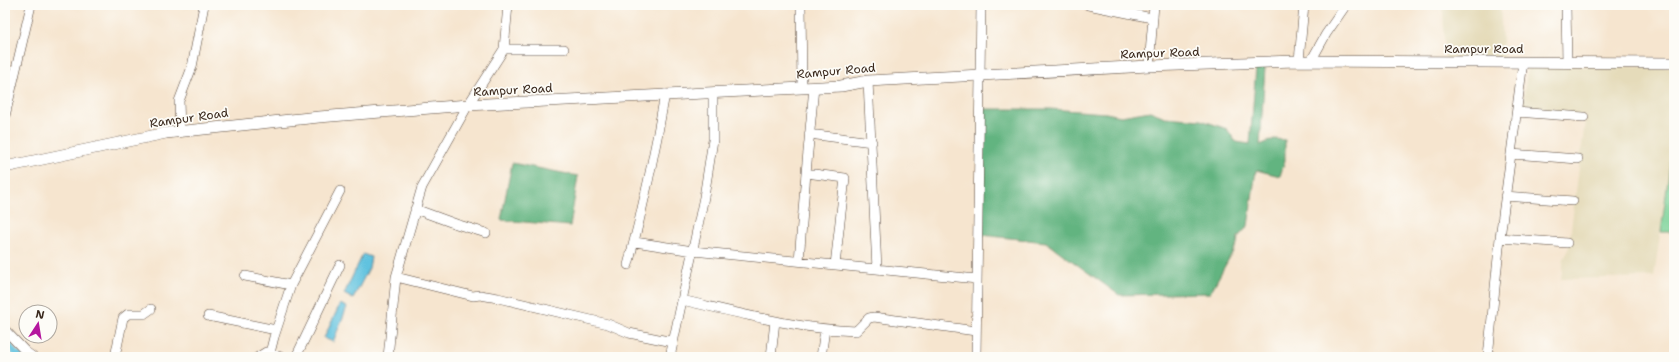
<svg xmlns="http://www.w3.org/2000/svg" width="1679" height="362" viewBox="0 0 1679 362" font-family="'Shantell Sans',sans-serif">
	<rect width="100%" height="100%" fill="#fdfcf7"/>
	<filter id="ink" filterUnits="userSpaceOnUse"><feTurbulence type="fractalNoise" baseFrequency=".025" numOctaves="2"/><feDisplacementMap in="SourceGraphic" scale="8" xChannelSelector="R" yChannelSelector="G"/><feConvolveMatrix kernelMatrix="1 2 1 2 8 2 1 2 1" color-interpolation-filters="sRGB"/></filter>
	<filter id="wash" filterUnits="userSpaceOnUse"><feTurbulence type="fractalNoise" baseFrequency=".012" numOctaves="4" result="noise"/><feDisplacementMap in="SourceGraphic" scale="16" xChannelSelector="R" yChannelSelector="G"/><feGaussianBlur stdDeviation="0.9" result="paint"/><feColorMatrix in="noise" values="0 0 0 0 0 0 0 0 0 0 0 0 0 0 0 0 0 1.4 0 .05"/><feComposite in="paint" operator="in"/></filter>
	<g filter="url(#wash)">
		<rect width="100%" height="100%" fill="#f6e5cf"/>
		<path fill="#e5dbba" d="M 1443,5 L 1500,5 L 1503,58 L 1445,58 Z
			M 1528,66 L 1674,67 L 1674,135 L 1654,277 L 1561,279 L 1564,258 L 1568,252 L 1586,115 L 1522,110 Z"/>
		<path fill="#79d297" stroke="#5a7e5a" d="M 1674,135 L 1674,232 L 1661,232 Z"/>
		<path fill="#62b480" stroke="#4e6f4f" d="M 1256,67 L 1265,68 L 1260,145 L 1274,139 L 1285,140 L 1285,160 L 1280,176 L 1256,170 L 1248,226 L 1238,237 L 1237,244 L 1210,293 L 1119,295 L 1046,242 L 982,235 L 983,109 L 1050,109 L 1106,113 L 1121,116 L 1150,111 L 1165,117 L 1201,120 L 1227,129 L 1236,142 L 1250,144 Z
			M 512,163 L 578,176 L 570,226 L 501,220 Z"/>
		<path fill="#61c2df" stroke="#4e767e" d="M 363,254 L 371,257 L 369,268 L 353,299 L 344,294 Z
			M 340,304 L 347,307 L 333,342 L 324,338 Z"/>
		<g fill="none" stroke-linecap="round" stroke-linejoin="round">
			<path stroke="#61c2df" stroke-width="6" d="M 5,339 L 15,353 L 21,357"/>
		</g>
	</g>
	<g filter="url(#ink)">
		<g fill="none" stroke-linecap="round" stroke-linejoin="round">
			<g stroke="#574639" stroke-width="10">
				<path id="minor" d="M 801,5 L 802,88
					M 1088,5 L 1152,18
					M 1566,5 L 1567,63
					M 504,49 L 564,49
					M 1299,61 L 1304,5
					M 1311,61 L 1326,34 L 1346,5
					M 1149,66 L 1154,5
					M 868,81 L 877,269
					M 814,87 L 806,173 L 845,178 L 835,265
					M 1517,112 L 1584,117
					M 5,116 L 31,5
					M 180,132 L 179,101 L 192,67 L 204,5
					M 809,134 L 872,142
					M 1511,154 L 1578,159
					M 1505,196 L 1573,201
					M 415,209 L 456,224 L 486,233
					M 1500,238 L 1567,243
					M 635,242 L 693,251 L 977,279
					M 799,261 L 806,173
					M 628,265 C 643,209 655,152 665,94
					M 245,276 L 291,285
					M 396,277 L 473,296 L 480,295 L 498,298 L 608,324 L 629,333 L 668,341 L 674,339
					M 682,300 C 739,313 797,329 856,331 L 869,318 L 874,317 L 976,331
					M 208,316 L 276,330
					M 5,330 L 26,352 L 33,357
					M 270,353 L 274,337 L 291,285 L 340,191
					M 115,357 L 123,318 L 128,314 L 144,314 L 151,309
					M 258,357 L 266,352 L 281,357
					M 296,357 L 340,265
					M 388,357 L 396,277 L 422,187 L 468,105 L 504,49 L 508,5
					M 670,357 L 704,197 L 713,140 L 713,93
					M 771,357 L 775,321
					M 821,357 L 825,329
					M 976,357 L 981,5
					M 1488,357 L 1500,238 L 1523,62"/>
			</g>
			<g stroke="#574639" stroke-width="12">
				<path id="major" d="M 5,167 L 166,133 L 319,117 L 468,105 L 841,86 L 868,81 L 1149,66 L 1296,61 L 1674,63"/>
			</g>
			<use href="#minor" stroke="#fff" stroke-width="9"/>
			<use href="#major" stroke="#fff" stroke-width="11"/>
		</g>
	</g>
	<g text-anchor="middle" stroke-width="3.5" stroke-linejoin="round" paint-order="stroke">
		<g font-size="12" fill="#3b2a1e" stroke="#fdfcf7">
			<text x="1484" y="53">Rampur Road</text>
			<text transform="translate(1160 53) rotate(-2)" y="4">Rampur Road</text>
			<text transform="translate(836 71) rotate(-5)" y="4">Rampur Road</text>
			<text transform="translate(513 90) rotate(-3)" y="4">Rampur Road</text>
			<text transform="translate(189 118) rotate(-8)" y="4">Rampur Road</text>
		</g>
	</g>
	<rect width="1679" height="362" fill="none" stroke="#fdfcf7" stroke-width="20"/>
	<g transform="translate(38 324) rotate(12)"><circle r="19" fill="#fdfcf7" stroke="#afa8a0"/>
	<path d="M0-3L7 15L0 10L-7 15Z" fill="#b5179e"/>
	<text y="-6" font-size="11" font-weight="bold" text-anchor="middle" fill="#3b2a1e">N</text>
	</g>
</svg>
